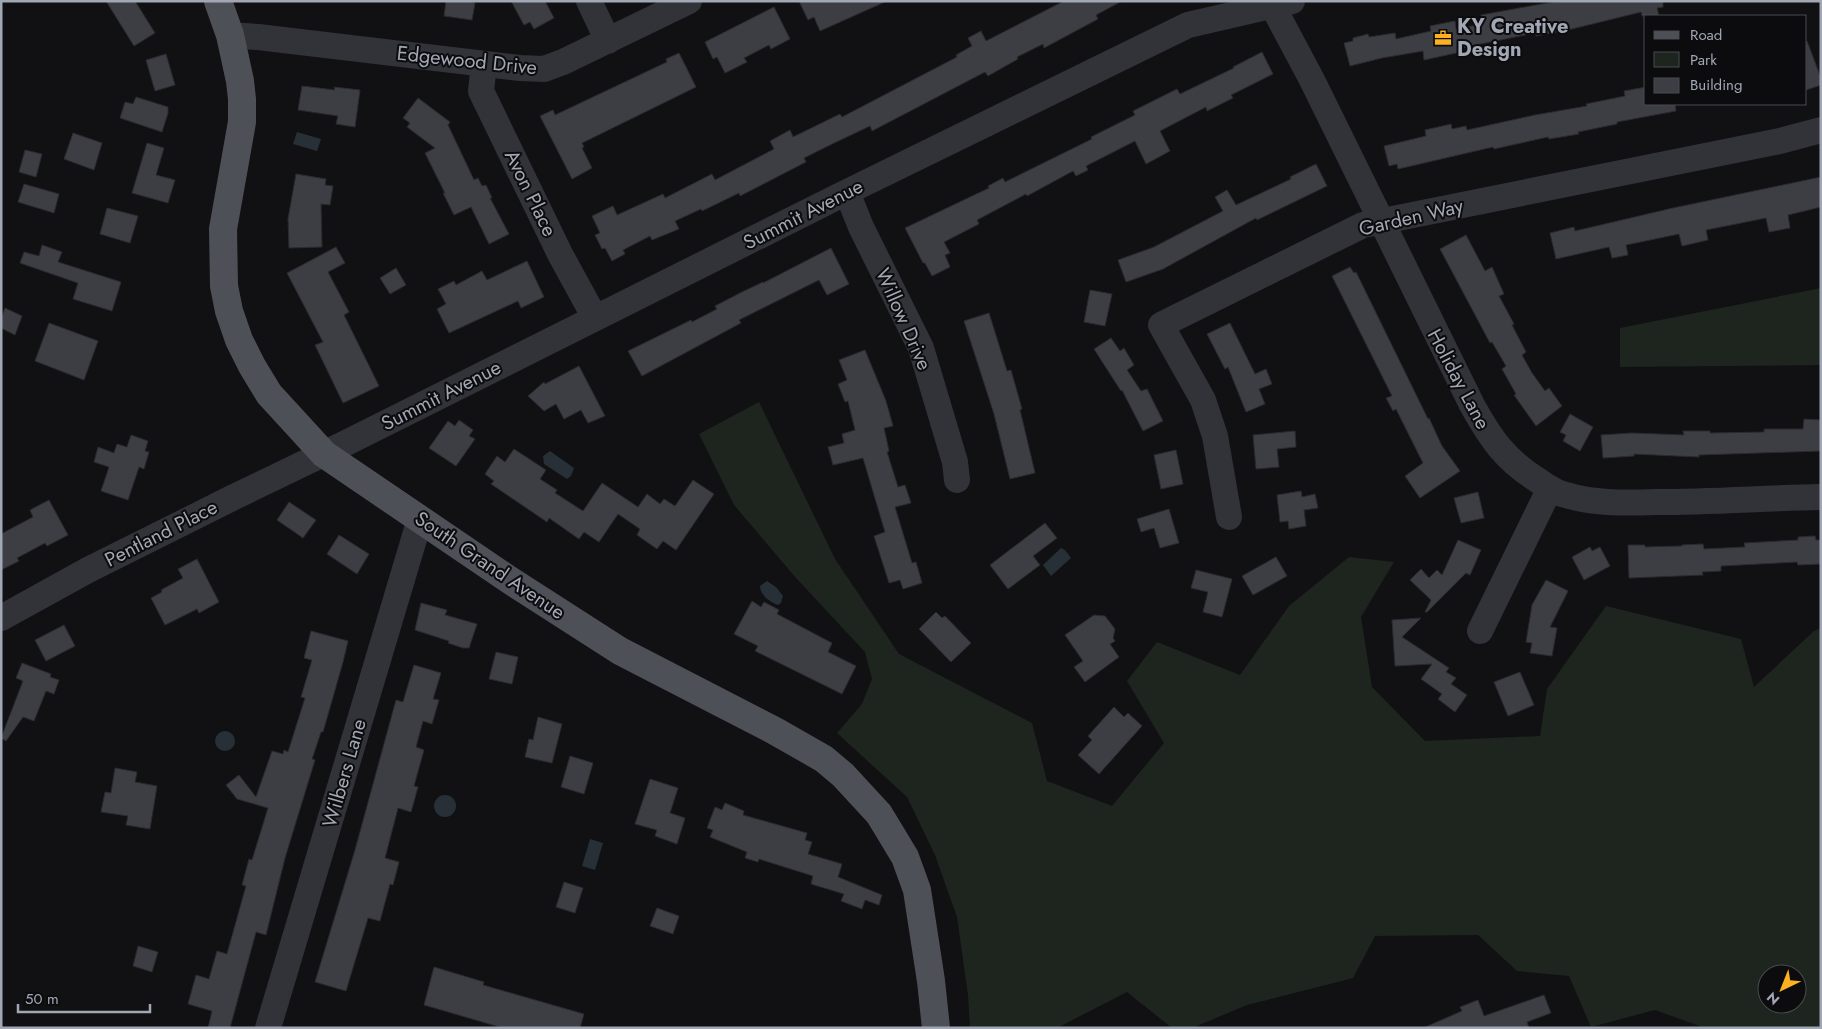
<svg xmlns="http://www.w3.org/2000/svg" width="1822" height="1029" viewBox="0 0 1822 1029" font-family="Jost,sans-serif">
	<rect width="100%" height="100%" fill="#111113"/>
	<path fill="#1d251e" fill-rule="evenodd" d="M 1821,288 L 1821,365 L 1620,367 L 1620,328 Z
		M 759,402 L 835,559 L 899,654 L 1032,723 L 1047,781 L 1112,806 L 1164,743 L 1127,681 L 1157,642 L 1240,675 L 1289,606 L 1349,557 L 1394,562 L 1361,617 L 1372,687 L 1425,741 L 1540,736 L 1547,689 L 1606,606 L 1741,639 L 1754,687 L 1814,631 L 1821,628 L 1821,1028 L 1705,1028 L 1655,1010 L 1591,1027 L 1569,976 L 1517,971 L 1478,935 L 1375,936 L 1353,978 L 1247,1005 L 1192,1028 L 1172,1028 L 1127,992 L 1057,1028 L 970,1028 L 968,995 L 957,917 L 935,855 L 907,797 L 837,733 L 862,704 L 872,679 L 865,652 L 796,578 L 734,505 L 699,434 ZM 1767,974 L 1797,974 L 1797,1004 L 1767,1004 Z"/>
	<path fill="#273037" d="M 297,132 L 321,139 L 317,151 L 293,144 Z
		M 550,451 L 574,468 L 571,476 L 567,479 L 544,464 L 543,456 Z
		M 1061,548 L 1065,550 L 1071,558 L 1051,576 L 1043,565 Z
		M 767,581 L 776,587 L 783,596 L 781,603 L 778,605 C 770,602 760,595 760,586 Z
		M215 741a10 10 0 1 1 20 0a10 10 0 1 1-20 0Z
		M434 806a11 11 0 1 1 22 0a11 11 0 1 1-22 0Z
		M 590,839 L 603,843 L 595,870 L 582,866 Z"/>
	<path fill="#3d3e43" stroke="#2b2b2f" d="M 106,1 L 135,1 L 155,33 L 134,46 Z
		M 446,1 L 469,1 L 475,3 L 472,20 L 444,16 Z
		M 511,1 L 545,1 L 554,18 L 534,29 L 530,22 L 524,25 Z
		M 799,1 L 887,1 L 820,31 L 814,17 L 808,20 Z
		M 1064,1 L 1122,1 L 1096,15 L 1098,19 L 1044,48 L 1043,44 L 1017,57 L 1018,59 L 988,76 L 985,72 L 872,131 L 870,126 L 830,145 L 804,158 L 806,162 L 740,196 L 739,193 L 702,211 L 701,209 L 675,221 L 679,229 L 652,240 L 650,236 L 623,250 L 625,254 L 612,261 L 605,248 L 602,249 L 595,235 L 600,233 L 592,216 L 613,206 L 617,215 L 663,194 L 665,198 L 712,174 L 715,180 L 774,149 L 770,141 L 790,130 L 793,137 L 840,114 L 842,117 L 957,57 L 956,55 L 972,46 L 968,38 L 981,31 L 986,41 Z
		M 1558,1 L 1663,1 L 1663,7 L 1657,8 L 1659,16 L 1642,16 L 1641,12 L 1572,29 L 1536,36 L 1535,33 L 1461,48 L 1461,52 L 1424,60 L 1423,51 L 1382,58 L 1350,66 L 1344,43 L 1353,41 L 1353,38 L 1368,34 L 1369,37 L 1395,33 L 1396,39 L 1431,31 L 1430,26 L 1455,21 L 1456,29 L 1483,24 L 1481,15 Z
		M 774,7 L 790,39 L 771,49 L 769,45 L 744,58 L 747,62 L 725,73 L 717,57 L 713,59 L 705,42 Z
		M 1807,41 L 1821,78 L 1821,85 L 1806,90 L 1806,42 Z
		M 1262,52 L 1273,74 L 1231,95 L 1233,98 L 1207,111 L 1206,107 L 1160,131 L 1170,151 L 1146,164 L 1135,141 L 1086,166 L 1088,170 L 1076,176 L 1073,171 L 1027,196 L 1026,194 L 977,220 L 979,224 L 944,242 L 950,253 L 945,255 L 950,267 L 932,276 L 925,263 L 923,263 L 905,228 L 989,188 L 988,186 L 1003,178 L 1005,182 L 1092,139 L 1091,137 L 1135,115 L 1133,111 L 1177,89 L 1180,94 L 1234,68 L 1233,67 Z
		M 679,53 L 696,87 L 582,143 L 584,147 L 582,148 L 592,168 L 572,179 L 540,116 L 553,110 L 555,115 L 667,62 L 666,59 Z
		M 166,54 L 175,85 L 155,91 L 146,60 Z
		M 302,86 L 335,90 L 334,87 L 360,90 L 355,127 L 336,124 L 338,116 L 298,110 Z
		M 1646,87 L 1646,104 L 1675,104 L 1676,111 L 1617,122 L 1617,124 L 1578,132 L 1579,134 L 1549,139 L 1548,137 L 1494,149 L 1493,147 L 1398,169 L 1397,164 L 1389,166 L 1384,146 L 1426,136 L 1425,130 L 1451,124 L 1452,129 L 1466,126 L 1467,130 L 1535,115 L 1587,106 L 1586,104 L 1625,96 L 1624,91 Z
		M 136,97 L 168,107 L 168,113 L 162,132 L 120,118 L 125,102 L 133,104 Z
		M 418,98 L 450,122 L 448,125 L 474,180 L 478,178 L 482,186 L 486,185 L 492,198 L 490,198 L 509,234 L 489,244 L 471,207 L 454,215 L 443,193 L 445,193 L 425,153 L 435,148 L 407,127 L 410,123 L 403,118 Z
		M 73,133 L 102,143 L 94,170 L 64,159 Z
		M 147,143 L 164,148 L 156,175 L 175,180 L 168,203 L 132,193 Z
		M 25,150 L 42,154 L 36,177 L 19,172 Z
		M 1316,164 L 1327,186 L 1257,220 L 1256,218 L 1163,269 L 1126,282 L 1118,260 L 1154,247 L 1223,211 L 1215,197 L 1227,190 L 1236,205 L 1291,179 L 1290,177 Z
		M 296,174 L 326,179 L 325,185 L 333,186 L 330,205 L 321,204 L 322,247 L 289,248 L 288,219 Z
		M 1821,177 L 1821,207 L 1788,215 L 1790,228 L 1769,232 L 1766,218 L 1706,230 L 1708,240 L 1682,246 L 1679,234 L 1626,245 L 1628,255 L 1612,258 L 1609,247 L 1556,259 L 1550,233 L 1574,227 L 1575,231 L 1673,208 Z
		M 24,184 L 59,194 L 54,213 L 18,202 Z
		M 107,208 L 138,216 L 130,243 L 100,234 Z
		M 1466,235 L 1485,271 L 1492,267 L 1504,294 L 1499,296 L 1514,324 L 1512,325 L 1526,352 L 1522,355 L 1532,373 L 1545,391 L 1549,388 L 1562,406 L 1536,426 L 1514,395 L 1516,394 L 1502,369 L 1506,366 L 1492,342 L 1490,343 L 1440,249 Z
		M 42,245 L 62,252 L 58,262 L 121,282 L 112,311 L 73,299 L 78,283 L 20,263 L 24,252 L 39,256 Z
		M 336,247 L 345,263 L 328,272 L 349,312 L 344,315 L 379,386 L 343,403 L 315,345 L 323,342 L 287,273 Z
		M 831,248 L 849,284 L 827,295 L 819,280 L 739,320 L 741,323 L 642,376 L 628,351 L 691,320 L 692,322 L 717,309 L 715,306 L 742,292 L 763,282 L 763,283 Z
		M 527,261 L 544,297 L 521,308 L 518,301 L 449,333 L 437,309 L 446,304 L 438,289 L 454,281 L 456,285 L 482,271 L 487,280 Z
		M 1350,267 L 1354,273 L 1356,272 L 1428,419 L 1429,418 L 1442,446 L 1460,471 L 1420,498 L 1405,476 L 1423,463 L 1396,409 L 1393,411 L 1386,398 L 1392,396 L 1332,276 Z
		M 396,268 L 406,285 L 390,294 L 380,278 Z
		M 1090,290 L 1112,294 L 1105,326 L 1084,322 Z
		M 5,308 L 22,316 L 15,335 L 1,328 L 1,319 Z
		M 989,313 L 1007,371 L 1011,370 L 1022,409 L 1020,410 L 1035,473 L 1010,479 L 994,414 L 964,321 Z
		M 49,323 L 98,341 L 84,380 L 35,361 Z
		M 1230,323 L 1255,374 L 1266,369 L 1272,384 L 1259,389 L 1265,404 L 1246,412 L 1228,367 L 1225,369 L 1207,334 Z
		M 1111,338 L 1120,351 L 1124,348 L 1134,365 L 1127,370 L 1141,391 L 1147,389 L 1163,421 L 1143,431 L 1122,390 L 1121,391 L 1094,349 Z
		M 865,350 L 886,401 L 893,426 L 884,428 L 889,451 L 887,452 L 898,487 L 905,485 L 911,503 L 895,507 L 912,563 L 916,562 L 922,583 L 903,589 L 900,580 L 889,583 L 874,536 L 885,532 L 863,458 L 833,465 L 828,447 L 844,443 L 842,434 L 855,430 L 848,401 L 845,402 L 838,384 L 847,380 L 839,360 Z
		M 579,366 L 605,416 L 588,423 L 581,410 L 564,419 L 556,404 L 544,411 L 528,396 L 544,382 L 545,384 Z
		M 1570,414 L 1593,427 L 1580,451 L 1563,441 L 1566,435 L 1560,432 Z
		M 1804,419 L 1821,420 L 1821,451 L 1699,455 L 1699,457 L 1634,454 L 1634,456 L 1603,458 L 1601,435 L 1632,433 L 1684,435 L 1683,431 L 1710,431 L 1710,433 L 1764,432 L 1764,429 L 1803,429 Z
		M 459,420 L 473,430 L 469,436 L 475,439 L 456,466 L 429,448 L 448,421 L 455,426 Z
		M 1295,431 L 1296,447 L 1277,449 L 1279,467 L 1256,469 L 1253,435 Z
		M 131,435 L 148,441 L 145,451 L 149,452 L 144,469 L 139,467 L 128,500 L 101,491 L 109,467 L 94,462 L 98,447 L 114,453 L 117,444 L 127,447 Z
		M 514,449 L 546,470 L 540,479 L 557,490 L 555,493 L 583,511 L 602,483 L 638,507 L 647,494 L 660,504 L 664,499 L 675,506 L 693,480 L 714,494 L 676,550 L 663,541 L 657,549 L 637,535 L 640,529 L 618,514 L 599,542 L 584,532 L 579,539 L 549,518 L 547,522 L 491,484 L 494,481 L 485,474 L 497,456 L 505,462 Z
		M 1176,450 L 1183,484 L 1161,489 L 1154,455 Z
		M 1301,491 L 1302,497 L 1315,494 L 1318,508 L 1304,510 L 1306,526 L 1289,529 L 1288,521 L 1280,522 L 1277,495 Z
		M 1478,492 L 1484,518 L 1461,523 L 1454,498 Z
		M 49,500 L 68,535 L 47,546 L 45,543 L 17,558 L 19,561 L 1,570 L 1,534 L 33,517 L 30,510 Z
		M 289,502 L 316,520 L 303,538 L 277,520 Z
		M 1169,509 L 1179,543 L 1160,548 L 1154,528 L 1141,532 L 1137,519 Z
		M 1045,523 L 1057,538 L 1033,556 L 1040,565 L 1008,589 L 990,565 Z
		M 339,535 L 369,554 L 357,574 L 327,554 Z
		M 1815,536 L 1816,540 L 1821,540 L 1821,564 L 1798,565 L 1797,562 L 1721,566 L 1721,571 L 1702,572 L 1703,575 L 1629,578 L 1628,545 L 1645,545 L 1645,547 L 1682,546 L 1682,545 L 1703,544 L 1704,549 L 1745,547 L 1744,543 L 1798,540 L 1798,537 Z
		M 1458,540 L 1481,550 L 1470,575 L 1466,573 L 1427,612 L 1425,612 L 1431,600 L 1410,580 L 1421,569 L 1429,578 L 1437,570 L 1442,575 Z
		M 1590,547 L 1592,551 L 1600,547 L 1610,566 L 1584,580 L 1572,557 Z
		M 1276,557 L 1287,576 L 1253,595 L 1242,576 Z
		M 197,559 L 219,602 L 199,613 L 197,609 L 165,625 L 151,598 L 162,592 L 161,590 L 183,578 L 178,569 Z
		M 1196,570 L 1232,579 L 1222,617 L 1203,612 L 1208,592 L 1191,588 Z
		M 1546,580 L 1568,591 L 1550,627 L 1557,628 L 1552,656 L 1530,653 L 1532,643 L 1526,642 L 1532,605 Z
		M 752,601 L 761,607 L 764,602 L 779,610 L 777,614 L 832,643 L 828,652 L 856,666 L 842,694 L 755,651 L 758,646 L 734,634 Z
		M 421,603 L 447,610 L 445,615 L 477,624 L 469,648 L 463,648 L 448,643 L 449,641 L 415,630 Z
		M 936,612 L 942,618 L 945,616 L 971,643 L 951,662 L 919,629 Z
		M 1094,615 L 1105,616 L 1115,629 L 1113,638 L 1115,641 L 1110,644 L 1119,657 L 1085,682 L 1074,667 L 1083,661 L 1065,635 Z
		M 1421,618 L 1402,637 L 1449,668 L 1446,672 L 1456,678 L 1451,684 L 1467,695 L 1455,712 L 1438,699 L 1442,694 L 1421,679 L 1432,664 L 1395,666 L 1392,620 Z
		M 64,625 L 75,646 L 46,661 L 35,640 Z
		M 311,631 L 348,641 L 343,662 L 323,732 L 321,732 L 312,759 L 315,760 L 285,858 L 266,935 L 256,932 L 230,1028 L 208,1028 L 212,1011 L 188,1004 L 196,975 L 209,979 L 217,951 L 227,954 L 246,886 L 242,885 L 249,859 L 252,860 L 268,808 L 237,799 L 226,785 L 239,775 L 256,797 L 272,751 L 283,754 L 284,750 L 288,752 L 305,698 L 301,697 L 312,660 L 304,658 Z
		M 496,652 L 518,657 L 512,684 L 489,679 Z
		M 22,663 L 51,674 L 50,677 L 59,680 L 54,694 L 46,691 L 34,721 L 23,717 L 6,741 L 1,738 L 23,681 L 16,678 Z
		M 414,665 L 441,673 L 433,699 L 439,700 L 432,724 L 423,721 L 416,747 L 424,750 L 414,786 L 418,787 L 411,812 L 398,808 L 385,858 L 399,862 L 393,885 L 390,884 L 380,921 L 368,918 L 346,991 L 315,982 L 355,850 L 396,700 L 403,702 Z
		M 1520,672 L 1534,705 L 1508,716 L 1494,682 Z
		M 1114,707 L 1124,717 L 1128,713 L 1142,726 L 1099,774 L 1078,755 L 1092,740 L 1088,736 Z
		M 538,717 L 562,724 L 552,763 L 525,757 L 529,739 L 533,740 Z
		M 570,756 L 593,763 L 584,794 L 561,787 Z
		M 115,768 L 137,772 L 135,782 L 157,786 L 150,829 L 126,825 L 128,816 L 101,812 L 105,792 L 111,793 Z
		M 650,779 L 678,788 L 670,813 L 685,818 L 677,844 L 655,836 L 657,830 L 635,824 Z
		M 725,803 L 744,811 L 743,815 L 807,833 L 805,840 L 812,842 L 808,854 L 842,864 L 838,877 L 882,895 L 879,905 L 865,900 L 862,909 L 841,901 L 844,894 L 811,884 L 813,876 L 759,859 L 758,862 L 745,858 L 747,852 L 710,837 L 713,830 L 707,828 L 715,807 L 722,810 Z
		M 564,882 L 583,888 L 575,913 L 556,907 Z
		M 657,908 L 679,916 L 673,934 L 650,926 Z
		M 138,946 L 158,952 L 152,972 L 133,966 Z
		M 434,967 L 484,982 L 483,985 L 584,1014 L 580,1028 L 503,1028 L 424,1005 Z
		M 1544,995 L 1551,1013 L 1527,1022 L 1529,1028 L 1423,1028 L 1462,1011 L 1460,1007 L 1478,1000 L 1484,1016 Z"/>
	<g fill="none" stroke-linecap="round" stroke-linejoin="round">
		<path stroke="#323338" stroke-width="26" d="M 589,1 L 608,41
			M 1270,1 L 1312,80 L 1472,405 C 1491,439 1505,460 1539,481 C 1547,487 1556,493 1566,495 C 1595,504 1627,503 1657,502 C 1711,502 1766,498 1821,497
			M 230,35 L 258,37 L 520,68 L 544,69 L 563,62 L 689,1
			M 484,64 L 481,91 L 560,254 L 595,318
			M 847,192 L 861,227 L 921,348 L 955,462 L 957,480
			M 1229,517 L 1215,436 L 1203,400 L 1161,325 L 1363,225 L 1780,141 L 1821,130
			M 1,618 L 88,570 L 230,499 L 348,442 L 847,192 L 1188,25 L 1292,1
			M 1480,631 L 1550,488
			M 268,1028 L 420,519"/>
		<path stroke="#4e5057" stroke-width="28" d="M 218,1 L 230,35 L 240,81 L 242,99 L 242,122 L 223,229 L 224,286 L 229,311 L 239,340 L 252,366 L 269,394 L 324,454 L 508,579 L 620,651 L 775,731 L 824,759 L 843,775 L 879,814 L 905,857 L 917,890 L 931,981 L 936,1028"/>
	</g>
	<defs>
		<g id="office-bare" transform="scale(1.35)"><path d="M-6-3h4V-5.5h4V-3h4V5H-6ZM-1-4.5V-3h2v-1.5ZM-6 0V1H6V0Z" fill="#fbb121" stroke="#0c0c0e" stroke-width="2.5" paint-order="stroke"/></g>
	</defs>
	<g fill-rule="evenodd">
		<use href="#office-bare" x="1443" y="38"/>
	</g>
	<g text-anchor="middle" stroke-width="4" stroke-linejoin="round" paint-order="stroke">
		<g font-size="20" font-weight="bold" fill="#a1a7b4" stroke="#0c0c0e" text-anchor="start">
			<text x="1457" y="33">KY Creative<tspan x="1457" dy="23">Design</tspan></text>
		</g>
		<g font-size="20" fill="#a1a7b4" stroke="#0c0c0e">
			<text transform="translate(467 60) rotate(6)" y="7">Edgewood Drive</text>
			<text transform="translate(531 193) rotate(64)" y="7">Avon Place</text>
			<text transform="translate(803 214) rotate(-27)" y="7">Summit Avenue</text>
			<text transform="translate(1411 217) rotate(-13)" y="7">Garden Way</text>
			<text transform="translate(904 319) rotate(66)" y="7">Willow Drive</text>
			<text transform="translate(1459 379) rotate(62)" y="7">Holiday Lane</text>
			<text transform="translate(441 395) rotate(-27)" y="7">Summit Avenue</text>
			<text transform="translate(161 533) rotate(-27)" y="7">Pentland Place</text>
			<text transform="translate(490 565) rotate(34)" y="7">South Grand Avenue</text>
			<text transform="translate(344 773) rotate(-74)" y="7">Wilbers Lane</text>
		</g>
	</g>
	<rect width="1822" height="1029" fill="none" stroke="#a1a7b4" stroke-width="5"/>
	<rect x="1644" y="15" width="162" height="90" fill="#0c0c0e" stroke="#484a50"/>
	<rect x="1654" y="31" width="25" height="8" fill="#4e5057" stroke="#484a50"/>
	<text x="1690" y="40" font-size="15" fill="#a1a7b4">Road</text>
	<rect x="1654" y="52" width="25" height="15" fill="#1d251e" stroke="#484a50"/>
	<text x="1690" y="65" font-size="15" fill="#a1a7b4">Park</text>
	<rect x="1654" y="78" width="25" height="15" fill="#3d3e43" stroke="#484a50"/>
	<text x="1690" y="90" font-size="15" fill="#a1a7b4">Building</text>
	<g transform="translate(1782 989) rotate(223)"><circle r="24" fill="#0c0c0e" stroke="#484a50"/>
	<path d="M0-4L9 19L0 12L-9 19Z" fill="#fbb121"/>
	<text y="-8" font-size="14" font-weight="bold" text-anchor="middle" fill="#a1a7b4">N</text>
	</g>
	<path d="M18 1004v8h132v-8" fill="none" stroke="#a1a7b4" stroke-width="2.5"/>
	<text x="25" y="1004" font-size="15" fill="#a1a7b4" stroke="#0c0c0e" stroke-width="4" paint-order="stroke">50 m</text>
</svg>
